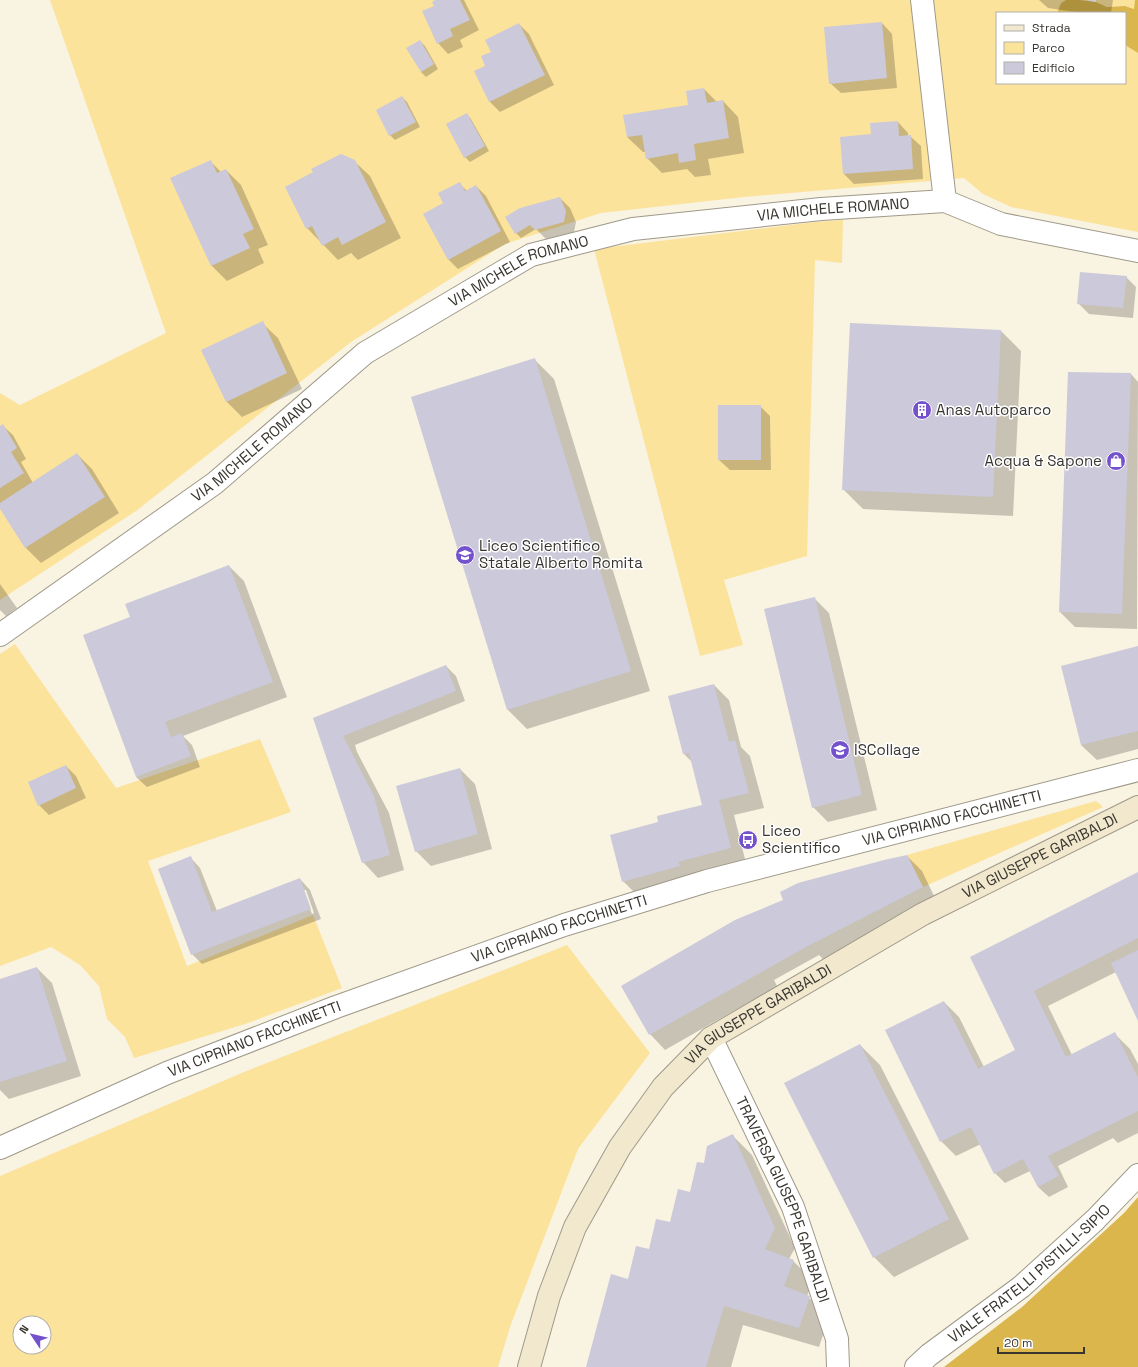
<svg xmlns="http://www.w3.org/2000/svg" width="1138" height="1367" viewBox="0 0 1138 1367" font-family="'Space Grotesk',sans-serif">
	<rect width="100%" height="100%" fill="#f9f3e2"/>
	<path fill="#fce39c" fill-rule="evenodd" d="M 50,0 L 1066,0 L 1061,3 L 1057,13 L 997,13 L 997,83 L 1125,83 L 1125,45 L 1138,53 L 1138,232 L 1011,207 L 983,194 L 964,178 L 744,197 L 601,213 L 505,244 L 351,342 L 136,511 L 0,600 L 0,393 L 20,405 L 166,333 Z
		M 1080,0 L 1135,0 L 1135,9 L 1125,6 L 1107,7 L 1096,2 Z
		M 843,220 L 842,263 L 815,260 L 807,556 L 724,580 L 743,645 L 700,656 L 594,249 L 815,222 Z
		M 15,644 L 116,788 L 260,739 L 291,812 L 148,861 L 187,966 L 313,915 L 342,988 L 245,1024 L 134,1058 L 125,1037 L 107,1019 L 99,986 L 80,965 L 51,947 L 0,966 L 0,654 Z
		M 1096,801 L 1103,807 L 923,887 L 907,855 Z
		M 567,945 L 650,1053 L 578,1149 L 510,1327 L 498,1367 L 0,1367 L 0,1176 L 244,1072 ZM 20,1323 L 44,1323 L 44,1347 L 20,1347 Z"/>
	<path fill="#dab64d" d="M 1066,0 L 1080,0 L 1096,2 L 1107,7 L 1125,6 L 1134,9 L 1135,0 L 1138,0 L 1138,53 L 1125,45 L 1125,13 L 1057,13 L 1061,3 Z
		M 1138,1197 L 1138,1367 L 944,1367 L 1022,1307 L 1124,1213 Z"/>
	<path fill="#0003" fill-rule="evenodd" d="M 438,0 L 464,0 L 479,30 L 460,40 L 463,47 L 448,54 L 438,43 L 424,12 L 435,6 Z
		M 1039,0 L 1113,0 L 1111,13 L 1082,13 L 1048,8 Z
		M 882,23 L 892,34 L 897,88 L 841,93 L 830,83 Z
		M 519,24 L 529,34 L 554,85 L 500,112 L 490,102 L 475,72 L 487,66 Z
		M 420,41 L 425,46 L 438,69 L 426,77 L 421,72 Z
		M 704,89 L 717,102 L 723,101 L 738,117 L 744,153 L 708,159 L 711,175 L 695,177 L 687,169 L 662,173 L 647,158 L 645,152 L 643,152 L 627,137 L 689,106 Z
		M 402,97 L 407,102 L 420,127 L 395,140 L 390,135 L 377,110 Z
		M 467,114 L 471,119 L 489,151 L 470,162 L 465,157 Z
		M 898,122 L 908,133 L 908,136 L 910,136 L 921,146 L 923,179 L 854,184 L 844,174 L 872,135 Z
		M 210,161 L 221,172 L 226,170 L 241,185 L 268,245 L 258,249 L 264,263 L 227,281 L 212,266 L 172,179 Z
		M 354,161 L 370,176 L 401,238 L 358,260 L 351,253 L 338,260 L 307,228 Z
		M 459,183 L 467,191 L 476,186 L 486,196 L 510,242 L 458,269 L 448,259 L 444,203 Z
		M 560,198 L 570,208 L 576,222 L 574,232 L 546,239 L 536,229 L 521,238 L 516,233 Z
		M 1126,277 L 1136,287 L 1133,318 L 1089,314 L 1079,304 Z
		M 262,323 L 278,338 L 302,389 L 242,417 L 227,402 L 202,351 Z
		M 1001,331 L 1021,351 L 1013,516 L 863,509 L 843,489 Z
		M 535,360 L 554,379 L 650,691 L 527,729 L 508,710 Z
		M 1131,374 L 1138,382 L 1137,629 L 1075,627 L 1060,612 Z
		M 719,406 L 760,406 L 770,416 L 771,470 L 730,470 L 719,460 Z
		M 2,425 L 13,435 L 26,459 L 21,462 L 33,483 L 77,454 L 92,469 L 119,513 L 41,563 L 26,548 L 0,507 L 0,427 Z
		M 229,566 L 244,581 L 287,697 L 183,736 L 192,745 L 200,767 L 147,787 L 136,777 Z
		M 0,584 L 17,608 L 6,616 L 0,610 Z
		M 814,598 L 829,613 L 877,810 L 828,822 L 813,807 Z
		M 1138,647 L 1138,749 L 1097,760 L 1081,745 Z
		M 446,666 L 456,676 L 465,701 L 355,745 L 357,752 L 389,813 L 404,870 L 378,878 L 363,862 L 314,718 Z
		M 714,685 L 729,700 L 741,747 L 750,756 L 764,808 L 734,815 L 746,863 L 638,896 L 623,881 L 660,823 L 704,806 L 693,763 L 684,754 Z
		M 66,766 L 76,776 L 86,798 L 49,815 L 39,805 Z
		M 460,769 L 475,784 L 492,849 L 431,866 L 416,851 Z
		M 907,856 L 922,871 L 937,902 L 824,960 L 819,955 L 774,980 L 777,986 L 665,1050 L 650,1034 Z
		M 190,857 L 200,868 L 217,911 L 300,879 L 310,890 L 321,919 L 202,964 L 192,954 ZM 303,890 L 306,890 L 314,913 L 312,914 Z
		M 1138,873 L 1138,1018 L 1116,972 L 1048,1006 L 1072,1055 L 1115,1034 L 1130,1049 L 1138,1064 L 1138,1133 L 1118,1143 L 1113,1138 L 1058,1166 L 1068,1187 L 1049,1197 L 1038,1187 L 1030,1171 L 1005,1183 L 995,1173 L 981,1144 L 956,1156 L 941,1141 L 944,1002 L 959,1017 L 984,1067 L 1016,1050 L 972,957 Z
		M 37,968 L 52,983 L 81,1076 L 9,1099 L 0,1090 L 0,980 Z
		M 860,1045 L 880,1065 L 969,1239 L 894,1277 L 874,1257 Z
		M 732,1135 L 752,1155 L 795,1248 L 789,1259 L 793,1261 L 813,1280 L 807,1296 L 829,1317 L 819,1347 L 743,1325 L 731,1367 L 587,1367 L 629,1280 L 650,1250 L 671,1224 L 690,1193 L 705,1165 Z"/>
	<path fill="#cbc9da" d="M 435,0 L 460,0 L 470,20 L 450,29 L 453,36 L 437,44 L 422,11 L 434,6 L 432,2 Z
		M 1086,0 L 1096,0 L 1096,2 Z
		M 882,22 L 887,78 L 829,84 L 824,27 Z
		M 519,23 L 545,75 L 489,102 L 474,71 L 485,66 L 481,56 L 491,52 L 485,40 Z
		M 420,40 L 434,64 L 421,72 L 406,48 Z
		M 704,88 L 707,103 L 723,100 L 729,138 L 694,144 L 696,160 L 679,163 L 678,153 L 646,159 L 642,135 L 627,137 L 623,115 L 688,105 L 686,91 Z
		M 402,96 L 416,122 L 389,136 L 376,110 Z
		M 467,113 L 485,146 L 464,158 L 446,124 Z
		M 898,121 L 899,136 L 911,135 L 913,169 L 843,174 L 840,137 L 871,134 L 870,123 Z
		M 341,154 L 355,160 L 386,222 L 342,245 L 338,237 L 322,246 L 312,226 L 306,229 L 285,187 L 313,172 L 311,169 Z
		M 211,160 L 217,173 L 226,169 L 254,229 L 243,234 L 250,248 L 211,266 L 170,178 Z
		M 460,182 L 465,191 L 476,185 L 501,231 L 448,260 L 423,214 L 443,203 L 438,193 Z
		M 560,197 L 566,211 L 564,222 L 535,230 L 530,225 L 515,234 L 505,217 L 520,208 Z
		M 1080,272 L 1127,276 L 1123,308 L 1077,304 Z
		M 263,321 L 287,373 L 226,402 L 201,350 Z
		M 850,323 L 1001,330 L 993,497 L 842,490 Z
		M 535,358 L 631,671 L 507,710 L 411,397 Z
		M 1068,372 L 1131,373 L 1122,614 L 1059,612 Z
		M 718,405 L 761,405 L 761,460 L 718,460 Z
		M 3,424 L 17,448 L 11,452 L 24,473 L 0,488 L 0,426 Z
		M 77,453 L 105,497 L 25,548 L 0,509 L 0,503 Z
		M 229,565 L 273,682 L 165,722 L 171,737 L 182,733 L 191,756 L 136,777 L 83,635 L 130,617 L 125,604 Z
		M 815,597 L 862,795 L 812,808 L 764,609 Z
		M 1138,646 L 1138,731 L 1081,745 L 1061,666 Z
		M 446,665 L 456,691 L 343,736 L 374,796 L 390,855 L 362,863 L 313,718 Z
		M 714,684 L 729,742 L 735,740 L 749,793 L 719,800 L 731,848 L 678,862 L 680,866 L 622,882 L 610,835 L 658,822 L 657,816 L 702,805 L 689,753 L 683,754 L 668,696 Z
		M 66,765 L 76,788 L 38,806 L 28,782 Z
		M 460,768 L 478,834 L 415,852 L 396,786 Z
		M 907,855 L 923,887 L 808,946 L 649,1035 L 621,986 L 735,920 L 783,900 L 780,892 L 798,883 L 884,860 Z
		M 191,856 L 212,912 L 300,878 L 311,909 L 191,955 L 158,869 Z
		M 1138,872 L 1138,938 L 1034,991 L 1066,1057 L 1115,1032 L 1138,1078 L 1138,1111 L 1048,1156 L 1059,1176 L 1038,1187 L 1023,1159 L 994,1174 L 971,1127 L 940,1142 L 885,1030 L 944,1001 L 978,1069 L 1015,1050 L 970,957 Z
		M 1138,950 L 1138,1021 L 1111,963 Z
		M 37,967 L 67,1061 L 0,1082 L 0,979 Z
		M 860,1044 L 949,1219 L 873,1258 L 784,1083 Z
		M 733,1134 L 775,1228 L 765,1249 L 794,1260 L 784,1286 L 810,1296 L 799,1328 L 724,1306 L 706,1367 L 586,1367 L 611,1274 L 628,1279 L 636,1246 L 649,1249 L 656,1219 L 670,1222 L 678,1189 L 690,1192 L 697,1162 L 704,1163 L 707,1146 Z"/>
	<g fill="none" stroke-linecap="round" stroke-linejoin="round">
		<g stroke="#9f9989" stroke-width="24">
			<g id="minor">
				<path d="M 922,0 L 945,201"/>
				<path id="s1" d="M 0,635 L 215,483 L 365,353 L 531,255 L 633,229 L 821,209 L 945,201 L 1001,224 L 1138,251"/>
				<path id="s2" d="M 711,1038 L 793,1207 L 837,1339 L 838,1367"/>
				<path id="s3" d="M 0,1148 L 167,1073 L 336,1007 L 564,925 L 707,881 L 1138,770"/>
				<path id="s4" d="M 916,1367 L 929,1355 L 1021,1287 L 1095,1220 L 1138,1175"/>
			</g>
		</g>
		<g stroke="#9f9989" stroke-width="24">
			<g id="secondary">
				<path id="s5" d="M 529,1367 L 549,1296 L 575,1227 L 620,1147 L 663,1087 L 711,1038 L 923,914 L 1138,807"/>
			</g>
		</g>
		<use href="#minor" stroke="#fff" stroke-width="22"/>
		<use href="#secondary" stroke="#f1e8cd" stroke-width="22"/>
	</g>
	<defs>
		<g id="building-disc" transform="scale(1)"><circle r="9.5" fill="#7452cc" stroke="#fff"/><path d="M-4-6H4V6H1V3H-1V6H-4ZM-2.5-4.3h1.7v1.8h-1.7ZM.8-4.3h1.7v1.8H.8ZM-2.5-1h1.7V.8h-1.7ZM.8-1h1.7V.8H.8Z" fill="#fff"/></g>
		<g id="shop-disc" transform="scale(1)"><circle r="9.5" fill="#7452cc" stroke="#fff"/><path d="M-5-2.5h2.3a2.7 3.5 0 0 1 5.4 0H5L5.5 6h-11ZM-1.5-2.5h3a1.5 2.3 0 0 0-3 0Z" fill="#fff"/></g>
		<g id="school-disc" transform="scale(1)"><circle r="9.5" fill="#7452cc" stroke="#fff"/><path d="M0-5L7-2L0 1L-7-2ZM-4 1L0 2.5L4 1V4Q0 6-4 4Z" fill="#fff"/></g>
		<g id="bus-disc" transform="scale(1)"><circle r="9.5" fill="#7452cc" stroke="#fff"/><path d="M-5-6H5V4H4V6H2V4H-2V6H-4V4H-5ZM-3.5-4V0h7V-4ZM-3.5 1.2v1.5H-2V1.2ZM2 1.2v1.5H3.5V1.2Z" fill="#fff"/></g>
	</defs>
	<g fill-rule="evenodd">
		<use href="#building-disc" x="922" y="410"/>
		<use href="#shop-disc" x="1116" y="461"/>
		<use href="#school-disc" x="465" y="555"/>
		<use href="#school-disc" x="840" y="750"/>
		<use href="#bus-disc" x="748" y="840"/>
	</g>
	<g text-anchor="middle" stroke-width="3" stroke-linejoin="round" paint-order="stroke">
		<g font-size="15" fill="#393630" stroke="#fff">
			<text dy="5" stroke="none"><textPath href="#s1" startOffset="961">VIA MICHELE ROMANO</textPath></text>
			<text dy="5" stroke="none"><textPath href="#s1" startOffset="637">VIA MICHELE ROMANO</textPath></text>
			<text dy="5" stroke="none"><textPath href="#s1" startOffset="313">VIA MICHELE ROMANO</textPath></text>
			<text dy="5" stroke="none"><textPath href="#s3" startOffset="1009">VIA CIPRIANO FACCHINETTI</textPath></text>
			<text dy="5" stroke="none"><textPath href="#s5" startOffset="758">VIA GIUSEPPE GARIBALDI</textPath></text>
			<text dy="5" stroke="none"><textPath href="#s3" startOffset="601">VIA CIPRIANO FACCHINETTI</textPath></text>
			<text dy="5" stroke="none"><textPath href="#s5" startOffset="434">VIA GIUSEPPE GARIBALDI</textPath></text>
			<text dy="5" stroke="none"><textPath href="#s3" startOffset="277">VIA CIPRIANO FACCHINETTI</textPath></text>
			<text dy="5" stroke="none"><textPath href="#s2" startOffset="177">TRAVERSA GIUSEPPE GARIBALDI</textPath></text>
			<text dy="5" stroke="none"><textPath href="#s4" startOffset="147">VIALE FRATELLI PISTILLI-SIPIO</textPath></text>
		</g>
		<g font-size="15" fill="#393630" stroke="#fff" text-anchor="start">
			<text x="936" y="415">Anas Autoparco</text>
			<text x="1102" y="466" text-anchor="end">Acqua &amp; Sapone</text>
			<text x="479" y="551">Liceo Scientifico<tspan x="479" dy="17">Statale Alberto Romita</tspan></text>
			<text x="854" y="755">ISCollage</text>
			<text x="762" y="836">Liceo<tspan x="762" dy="17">Scientifico</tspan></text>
		</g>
	</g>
	<rect x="996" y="12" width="130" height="72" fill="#ffffff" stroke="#b0afac"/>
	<rect x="1004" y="25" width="20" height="6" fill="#f1e8cd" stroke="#b0afac"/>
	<text x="1032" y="32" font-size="12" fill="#393630">Strada</text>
	<rect x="1004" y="42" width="20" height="12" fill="#fce39c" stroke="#b0afac"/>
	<text x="1032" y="52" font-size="12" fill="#393630">Parco</text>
	<rect x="1004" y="62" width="20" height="12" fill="#cbc9da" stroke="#b0afac"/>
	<text x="1032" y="72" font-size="12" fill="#393630">Edificio</text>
	<g transform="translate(32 1335) rotate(305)"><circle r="19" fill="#ffffff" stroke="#b0afac"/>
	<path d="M0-3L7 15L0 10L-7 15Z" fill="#7452cc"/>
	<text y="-6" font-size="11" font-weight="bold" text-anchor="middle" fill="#393630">N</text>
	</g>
	<path d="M998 1347v6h86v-6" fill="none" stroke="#393630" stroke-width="2"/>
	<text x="1004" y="1347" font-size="12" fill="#393630" stroke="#ffffff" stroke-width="3" paint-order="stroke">20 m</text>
</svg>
